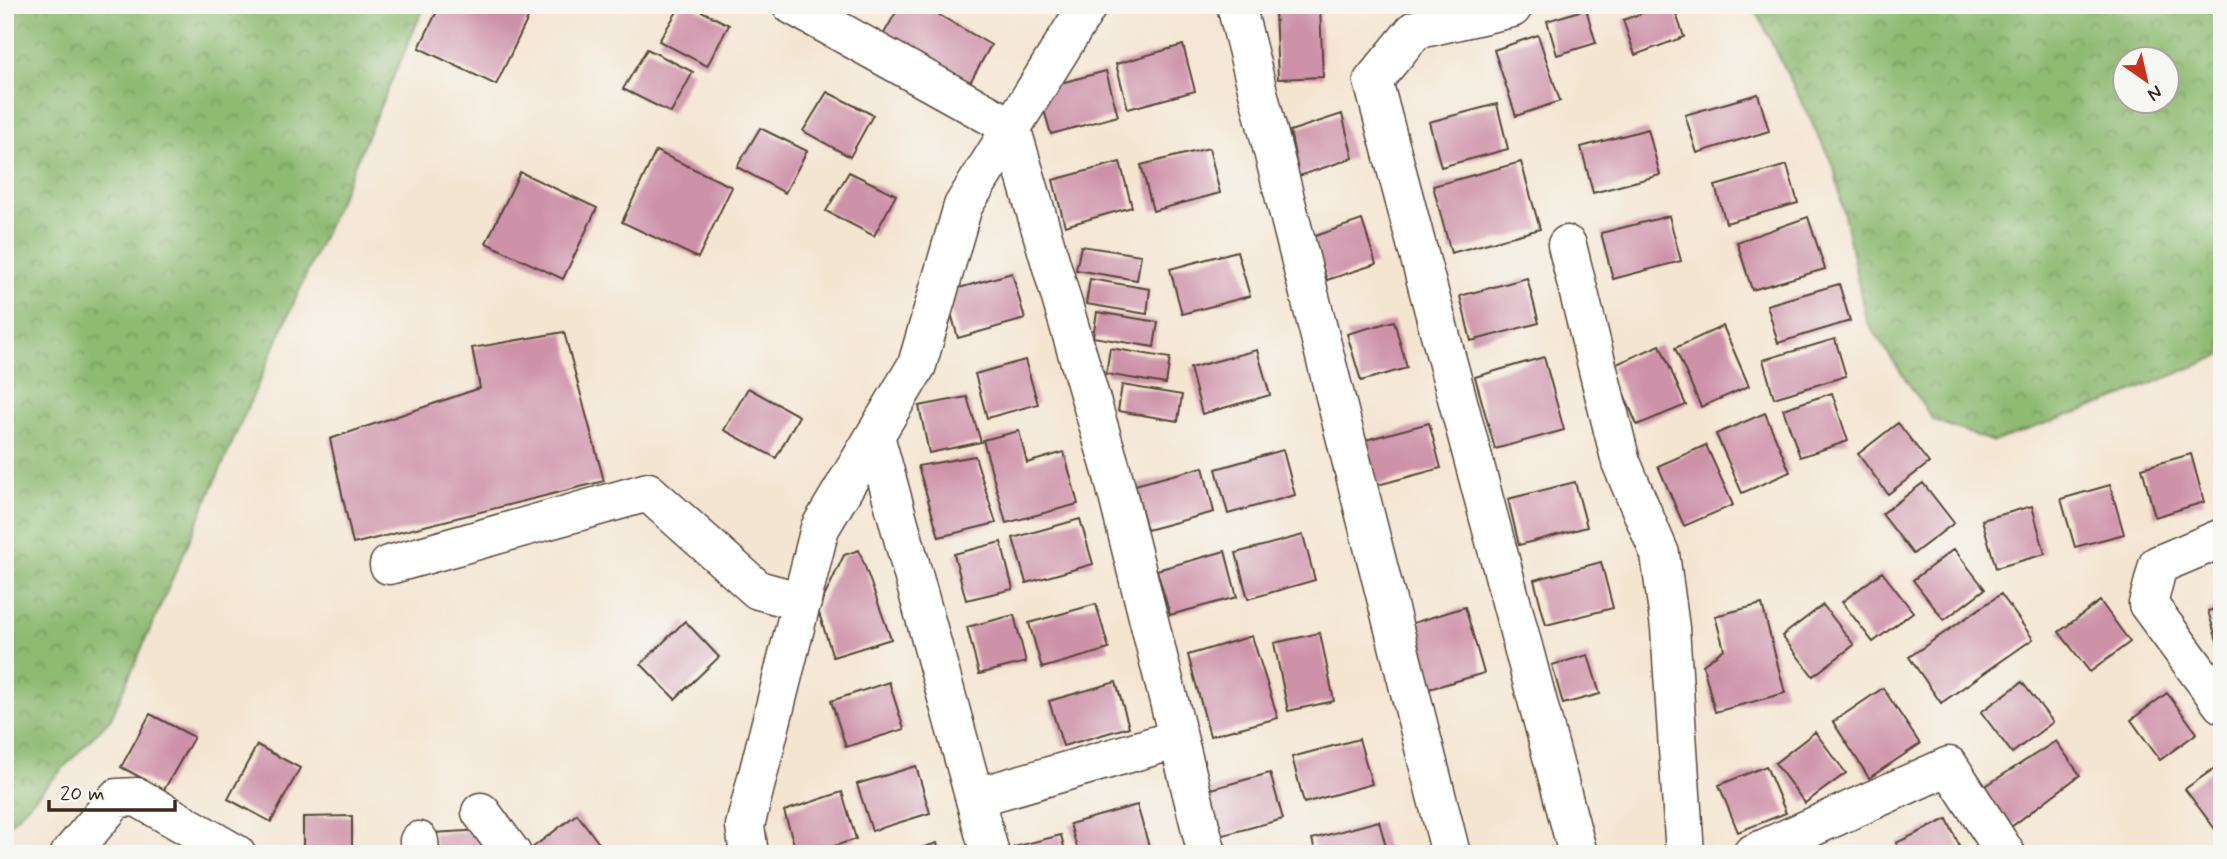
<svg xmlns="http://www.w3.org/2000/svg" width="2227" height="859" viewBox="0 0 2227 859" font-family="Mynerve,sans-serif">
	<defs>
		<pattern id="forest-crowns" width="20" height="18" patternUnits="userSpaceOnUse" patternTransform="scale(1.75)"><rect width="20" height="18" fill="#8eba72"/><path d="M2 6a3 3 0 1 1 6 0M12 15a3 3 0 1 1 6 0" fill="none" stroke="#75975d"/></pattern>
	</defs>
	<rect width="100%" height="100%" fill="#f6f6f2"/>
	<filter id="ink" filterUnits="userSpaceOnUse"><feTurbulence type="fractalNoise" baseFrequency=".0143" numOctaves="2"/><feDisplacementMap in="SourceGraphic" scale="14" xChannelSelector="R" yChannelSelector="G"/><feConvolveMatrix kernelMatrix="1 2 1 2 8 2 1 2 1" color-interpolation-filters="sRGB"/></filter>
	<filter id="wash" filterUnits="userSpaceOnUse"><feTurbulence type="fractalNoise" baseFrequency=".00686" numOctaves="4" result="noise"/><feDisplacementMap in="SourceGraphic" scale="28" xChannelSelector="R" yChannelSelector="G"/><feGaussianBlur stdDeviation="1.57" result="paint"/><feColorMatrix in="noise" values="0 0 0 0 0 0 0 0 0 0 0 0 0 0 0 0 0 1.4 0 .05"/><feComposite in="paint" operator="in"/></filter>
	<g filter="url(#wash)">
		<rect width="100%" height="100%" fill="#f4e5d1"/>
		<path fill="url(#forest-crowns)" stroke="#647248" stroke-width="2" fill-rule="evenodd" d="M 5,5 L 425,5 L 111,718 L 5,829 Z
			M 1753,5 L 2222,5 L 2222,355 L 2107,402 L 1993,442 L 1933,420 L 1866,320 L 1834,167 ZM 2126,60 L 2168,60 L 2168,102 L 2126,102 Z"/>
		<g id="blocks">
			<path fill="#ce92a8" d="M 440,5 L 511,5 L 530,14 L 496,85 L 419,48 Z
				M 681,5 L 690,5 L 729,25 L 707,66 L 659,41 Z
				M 802,5 L 853,5 L 842,26 Z
				M 900,5 L 922,5 L 991,45 L 968,86 L 882,37 Z
				M 1664,5 L 1673,5 L 1684,37 L 1635,55 L 1623,20 Z
				M 1320,8 L 1323,77 L 1278,79 L 1275,10 Z
				M 1586,9 L 1596,43 L 1557,55 L 1547,21 Z
				M 1538,35 L 1560,101 L 1516,116 L 1494,50 Z
				M 1183,45 L 1195,91 L 1128,109 L 1116,64 Z
				M 647,49 L 693,72 L 671,113 L 623,89 Z
				M 1106,71 L 1118,116 L 1051,134 L 1038,89 Z
				M 827,92 L 873,115 L 850,157 L 803,131 Z
				M 1758,94 L 1769,131 L 1697,153 L 1685,115 Z
				M 1497,104 L 1508,149 L 1441,167 L 1429,122 Z
				M 1342,114 L 1353,158 L 1299,176 L 1290,131 Z
				M 760,128 L 807,151 L 785,193 L 737,167 Z
				M 1648,129 L 1660,175 L 1593,193 L 1581,147 Z
				M 1209,148 L 1220,193 L 1153,211 L 1141,165 Z
				M 656,151 L 732,187 L 698,258 L 622,222 Z
				M 1120,162 L 1132,207 L 1065,226 L 1053,180 Z
				M 1521,162 L 1540,229 L 1451,253 L 1433,186 Z
				M 1787,165 L 1798,203 L 1726,223 L 1715,186 Z
				M 520,172 L 597,208 L 563,279 L 486,243 Z
				M 849,172 L 896,195 L 874,236 L 826,211 Z
				M 1669,216 L 1681,261 L 1613,279 L 1601,233 Z
				M 1808,217 L 1825,269 L 1752,290 L 1737,242 Z
				M 1362,220 L 1376,264 L 1327,280 L 1312,237 Z
				M 1081,246 L 1141,255 L 1137,280 L 1076,270 Z
				M 1237,251 L 1250,296 L 1182,314 L 1170,269 Z
				M 1012,273 L 1025,319 L 958,338 L 945,292 Z
				M 1527,278 L 1539,323 L 1471,341 L 1460,296 Z
				M 1090,279 L 1150,289 L 1147,314 L 1086,304 Z
				M 1839,284 L 1850,321 L 1778,343 L 1767,305 Z
				M 1097,312 L 1158,322 L 1154,347 L 1093,337 Z
				M 1394,321 L 1407,368 L 1361,381 L 1347,334 Z
				M 1723,326 L 1749,386 L 1701,407 L 1675,348 Z
				M 564,332 L 604,481 L 353,544 L 330,439 L 480,388 L 472,348 Z
				M 1835,339 L 1846,376 L 1774,398 L 1763,360 Z
				M 1660,345 L 1686,405 L 1637,425 L 1612,366 Z
				M 1110,348 L 1170,358 L 1166,384 L 1106,374 Z
				M 1257,350 L 1270,395 L 1202,414 L 1190,368 Z
				M 1544,357 L 1564,430 L 1495,449 L 1475,377 Z
				M 1025,360 L 1038,404 L 987,418 L 975,374 Z
				M 1122,385 L 1182,395 L 1178,421 L 1118,411 Z
				M 748,388 L 799,416 L 776,458 L 724,430 Z
				M 1832,393 L 1848,441 L 1800,457 L 1783,409 Z
				M 967,397 L 981,442 L 929,453 L 919,406 Z
				M 1765,413 L 1790,472 L 1742,493 L 1716,434 Z
				M 1429,423 L 1441,468 L 1374,486 L 1362,441 Z
				M 1898,423 L 1929,463 L 1888,494 L 1858,454 Z
				M 1019,431 L 1027,463 L 1064,452 L 1078,504 L 1006,523 L 983,440 Z
				M 1706,445 L 1733,505 L 1684,526 L 1658,466 Z
				M 1283,450 L 1295,495 L 1228,514 L 1216,469 Z
				M 2191,454 L 2204,502 L 2155,517 L 2142,468 Z
				M 975,456 L 996,523 L 939,537 L 918,466 Z
				M 1203,467 L 1214,512 L 1147,530 L 1135,485 Z
				M 1575,482 L 1587,527 L 1519,545 L 1508,499 Z
				M 1923,483 L 1954,523 L 1913,554 L 1882,514 Z
				M 2110,485 L 2124,534 L 2075,547 L 2061,499 Z
				M 2032,506 L 2045,554 L 1996,568 L 1982,520 Z
				M 1080,519 L 1093,564 L 1026,583 L 1013,538 Z
				M 1303,535 L 1315,580 L 1248,599 L 1236,553 Z
				M 1001,542 L 1013,589 L 966,600 L 954,554 Z
				M 1954,549 L 1985,589 L 1944,620 L 1913,580 Z
				M 859,550 L 891,639 L 833,657 L 818,610 L 844,555 Z
				M 1225,551 L 1237,597 L 1170,615 L 1157,570 Z
				M 1601,562 L 1613,608 L 1546,625 L 1534,580 Z
				M 1882,572 L 1913,612 L 1873,642 L 1842,602 Z
				M 2001,594 L 2033,639 L 1941,703 L 1909,657 Z
				M 2100,601 L 2130,642 L 2090,672 L 2059,632 Z
				M 1096,604 L 1109,649 L 1042,668 L 1029,623 Z
				M 1762,604 L 1785,693 L 1715,712 L 1703,665 L 1724,649 L 1715,616 Z
				M 1823,605 L 1854,645 L 1813,676 L 1782,636 Z
				M 1465,607 L 1484,673 L 1429,689 L 1410,624 Z
				M 2222,607 L 2222,654 L 2221,654 L 2208,611 Z
				M 1014,615 L 1026,662 L 979,674 L 967,627 Z
				M 685,621 L 719,657 L 675,699 L 641,664 Z
				M 1320,633 L 1334,701 L 1288,711 L 1274,643 Z
				M 1252,636 L 1278,718 L 1210,736 L 1188,655 Z
				M 1588,655 L 1600,694 L 1563,704 L 1552,665 Z
				M 889,682 L 904,729 L 846,747 L 831,701 Z
				M 1116,682 L 1129,727 L 1063,746 L 1049,701 Z
				M 2022,682 L 2053,722 L 2012,753 L 1981,712 Z
				M 1883,688 L 1920,744 L 1869,778 L 1833,722 Z
				M 2167,693 L 2197,733 L 2160,760 L 2131,720 Z
				M 150,714 L 194,737 L 164,790 L 121,767 Z
				M 1815,732 L 1846,773 L 1805,803 L 1775,763 Z
				M 1359,739 L 1372,784 L 1304,803 L 1292,757 Z
				M 2056,741 L 2080,775 L 2003,833 L 1973,794 Z
				M 257,745 L 300,768 L 271,822 L 228,799 Z
				M 2222,763 L 2222,824 L 2215,829 L 2185,789 Z
				M 916,766 L 930,813 L 872,831 L 857,784 Z
				M 1766,766 L 1786,813 L 1738,832 L 1719,785 Z
				M 1270,773 L 1283,819 L 1216,837 L 1204,791 Z
				M 842,792 L 856,839 L 810,854 L 797,854 L 784,811 Z
				M 1137,805 L 1150,850 L 1138,854 L 1079,854 L 1070,824 Z
				M 577,814 L 607,854 L 531,854 L 528,851 Z
				M 352,816 L 352,854 L 303,854 L 303,817 Z
				M 1947,819 L 1963,854 L 1901,854 L 1896,843 Z
				M 1379,821 L 1388,854 L 1316,854 L 1312,839 Z
				M 483,830 L 484,854 L 435,854 L 433,833 Z
				M 1061,835 L 1066,854 L 1015,854 L 1014,847 Z
				M 937,843 L 940,854 L 905,854 L 905,853 Z"/>
		</g>
	</g>
	<g filter="url(#ink)">
		<use href="#blocks" fill-opacity="0" stroke="#574639" stroke-width="2"/>
		<g fill="none" stroke-linecap="round" stroke-linejoin="round">
			<g stroke="#574639" stroke-width="41">
				<path id="minor" d="M 792,5 L 1011,127 L 1112,472 L 1207,854
					M 1236,5 L 1451,854
					M 1514,5 L 1512,8 L 1415,30 L 1373,81 L 1578,854
					M 1567,245 L 1621,462 L 1660,554 L 1670,628 L 1685,854
					M 875,436 L 990,854
					M 2222,538 L 2158,565 L 2148,604 L 2222,704
					M 389,565 L 648,492 L 758,590 L 802,602
					M 977,797 L 1178,739
					M 481,812 L 512,854
					M 419,841 L 420,854
					M 70,854 L 117,798 L 137,797 L 236,854
					M 749,854 L 745,826 L 820,528 L 917,365 L 963,206 L 1088,5
					M 1752,854 L 1949,766 L 2006,854"/>
			</g>
			<use href="#minor" stroke="#fff" stroke-width="38"/>
		</g>
	</g>
	<rect width="2227" height="859" fill="none" stroke="#f6f6f2" stroke-width="28"/>
	<g transform="translate(2146 80) rotate(146)"><circle r="33" fill="#f6f6f2" stroke="#aba49d" stroke-width="2"/>
	<path d="M0-5L12 26L0 18L-12 26Z" fill="#c8321e"/>
	<text y="-10" font-size="19" font-weight="bold" text-anchor="middle" fill="#3b2a1e">N</text>
	</g>
	<path d="M49 800v10h126v-10" fill="none" stroke="#3b2a1e" stroke-width="3.5"/>
	<text x="60" y="800" font-size="21" fill="#3b2a1e" stroke="#f6f6f2" stroke-width="5" paint-order="stroke">20 m</text>
</svg>
